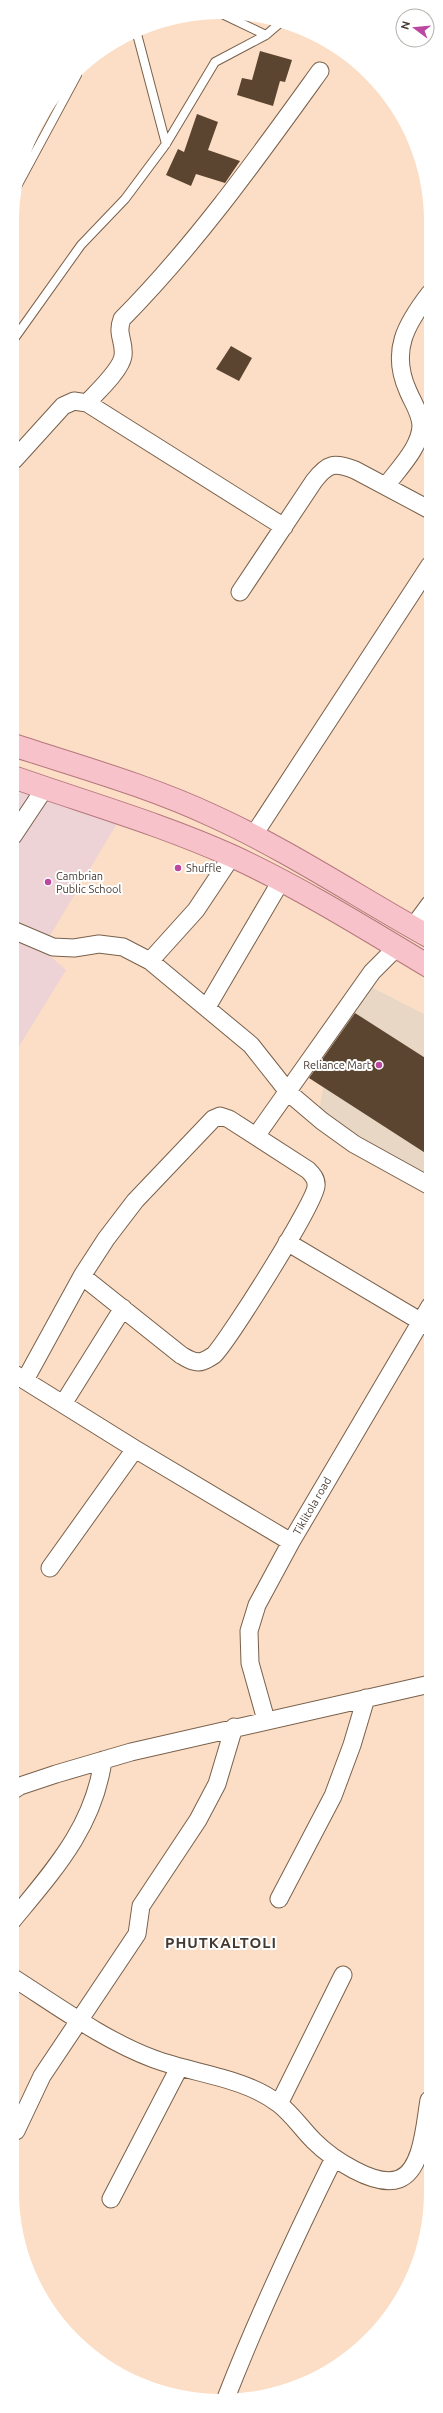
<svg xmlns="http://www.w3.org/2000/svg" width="443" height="2413" viewBox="0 0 443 2413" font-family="Ubuntu,sans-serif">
	<rect width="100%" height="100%" fill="#fbdec5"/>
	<path fill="#e8d7c5" d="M 359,981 L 430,1017 L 430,1178 L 319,1112 L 336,1013 Z"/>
	<path fill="#edd2d6" d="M 13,779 L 122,815 L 42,949 L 66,970 L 13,1056 Z"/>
	<path fill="#5c4530" d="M 260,51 L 292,60 L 285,82 L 280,81 L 273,106 L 237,95 L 242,78 L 252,80 Z
		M 197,114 L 218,122 L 208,150 L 240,161 L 225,183 L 196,174 L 191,186 L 166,175 L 178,149 L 184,152 Z
		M 231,346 L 252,358 L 239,381 L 216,369 Z
		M 355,1013 L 430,1061 L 430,1156 L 309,1078 Z"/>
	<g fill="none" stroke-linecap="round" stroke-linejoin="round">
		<g stroke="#79604b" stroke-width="10">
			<path id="lane" d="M 224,15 L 266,35
				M 137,34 L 166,144
				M 15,190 L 77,75
				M 14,339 L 81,245 L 125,199 L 166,144 L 215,62 L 266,35 L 280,23"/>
		</g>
		<g stroke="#79604b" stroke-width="19">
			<path id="street" d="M 87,403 C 97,392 121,370 123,356 C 125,341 116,335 122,319 C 197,243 258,157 320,71
				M 14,460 L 63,406 L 74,401 L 87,403 L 284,527
				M 386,486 C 398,469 421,447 421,425 C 420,412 413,403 408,391 C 390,351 406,324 430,293
				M 240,592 L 314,481 C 328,463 334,462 355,470 L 430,510
				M 13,836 L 45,788
				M 253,836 L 430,565
				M 413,927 L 430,904
				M 13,930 L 53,947 L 74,948 L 99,944 L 123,947 L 150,961 L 251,1045 L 289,1093 L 322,1121 L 354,1144 L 430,1186
				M 150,961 L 196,910 L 232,856
				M 207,1007 L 281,881
				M 256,1136 L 372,972 L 397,947
				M 287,1242 L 430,1327
				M 13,1373 L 135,1449 L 291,1542
				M 25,1380 L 82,1276 L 106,1239 L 135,1201 L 213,1119 L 220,1116 L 229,1119 L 308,1170 C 312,1174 317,1179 316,1186 C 316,1202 229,1339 214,1355 C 211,1357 206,1360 203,1361 C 195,1364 188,1359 181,1355 L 82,1276
				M 63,1404 L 123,1308
				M 50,1568 L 135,1449
				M 266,1720 L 250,1663 L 249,1631 L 257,1605 L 291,1542 L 430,1306
				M 12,1791 L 20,1786 L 56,1774 L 131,1752 L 430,1684
				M 279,1899 L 333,1796 L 352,1745 L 366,1698
				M 12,1921 C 53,1871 94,1827 103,1760
				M 12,1977 C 56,2005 105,2041 154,2059 C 194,2074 244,2077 279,2104 C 292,2114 302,2129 314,2141 C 331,2158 375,2188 399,2179 C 423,2170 425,2122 429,2100
				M 279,2104 L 343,1975
				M 16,2131 L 42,2076 L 137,1934 L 141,1906 L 198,1820 L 217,1784 L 234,1727
				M 111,2199 L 179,2068
				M 226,2398 C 258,2316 295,2237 334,2158"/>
		</g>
		<g stroke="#b5777d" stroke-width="24">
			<path id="primary" d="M 13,745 C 80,767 149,786 213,816 C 288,850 358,897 430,937
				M 13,777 C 87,803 161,824 232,856 C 301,888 365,928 430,967"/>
		</g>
		<use href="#lane" stroke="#fff" stroke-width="8"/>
		<use href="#street" stroke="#fff" stroke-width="17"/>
		<use href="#primary" stroke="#f7c2ca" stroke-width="22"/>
	</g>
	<g fill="#bb47a0" stroke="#fff" stroke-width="1.5">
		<circle cx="178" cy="868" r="4"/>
		<circle cx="48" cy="882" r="4"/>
		<circle cx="379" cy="1065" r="4"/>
	</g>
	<g text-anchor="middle" stroke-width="4" stroke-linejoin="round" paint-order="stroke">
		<g font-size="11" fill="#453930" stroke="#fff" text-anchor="start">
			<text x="186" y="872">Shuffle</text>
			<text x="56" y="880">Cambrian<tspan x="56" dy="13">Public School</tspan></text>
			<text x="371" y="1069" text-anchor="end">Reliance Mart</text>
		</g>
		<g font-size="11" fill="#453930" stroke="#fff">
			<text transform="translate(312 1506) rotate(-60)" y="4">Tiklitola road</text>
		</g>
		<g font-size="15" font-weight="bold" letter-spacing="1" fill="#453930" stroke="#fff">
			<text x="221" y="1948">PHUTKALTOLI</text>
		</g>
	</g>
	<path d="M0 0H443V2413H0ZM221 19H222A202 202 0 0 1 424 221V2192A202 202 0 0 1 222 2394H221A202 202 0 0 1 19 2192V221A202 202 0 0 1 221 19Z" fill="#fff" fill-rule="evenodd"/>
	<g transform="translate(415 28) rotate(286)"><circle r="19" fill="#ffffff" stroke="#b5b0ac"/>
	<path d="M0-3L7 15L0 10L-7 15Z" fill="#bb47a0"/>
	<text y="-6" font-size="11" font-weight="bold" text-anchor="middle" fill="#453930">N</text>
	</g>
</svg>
